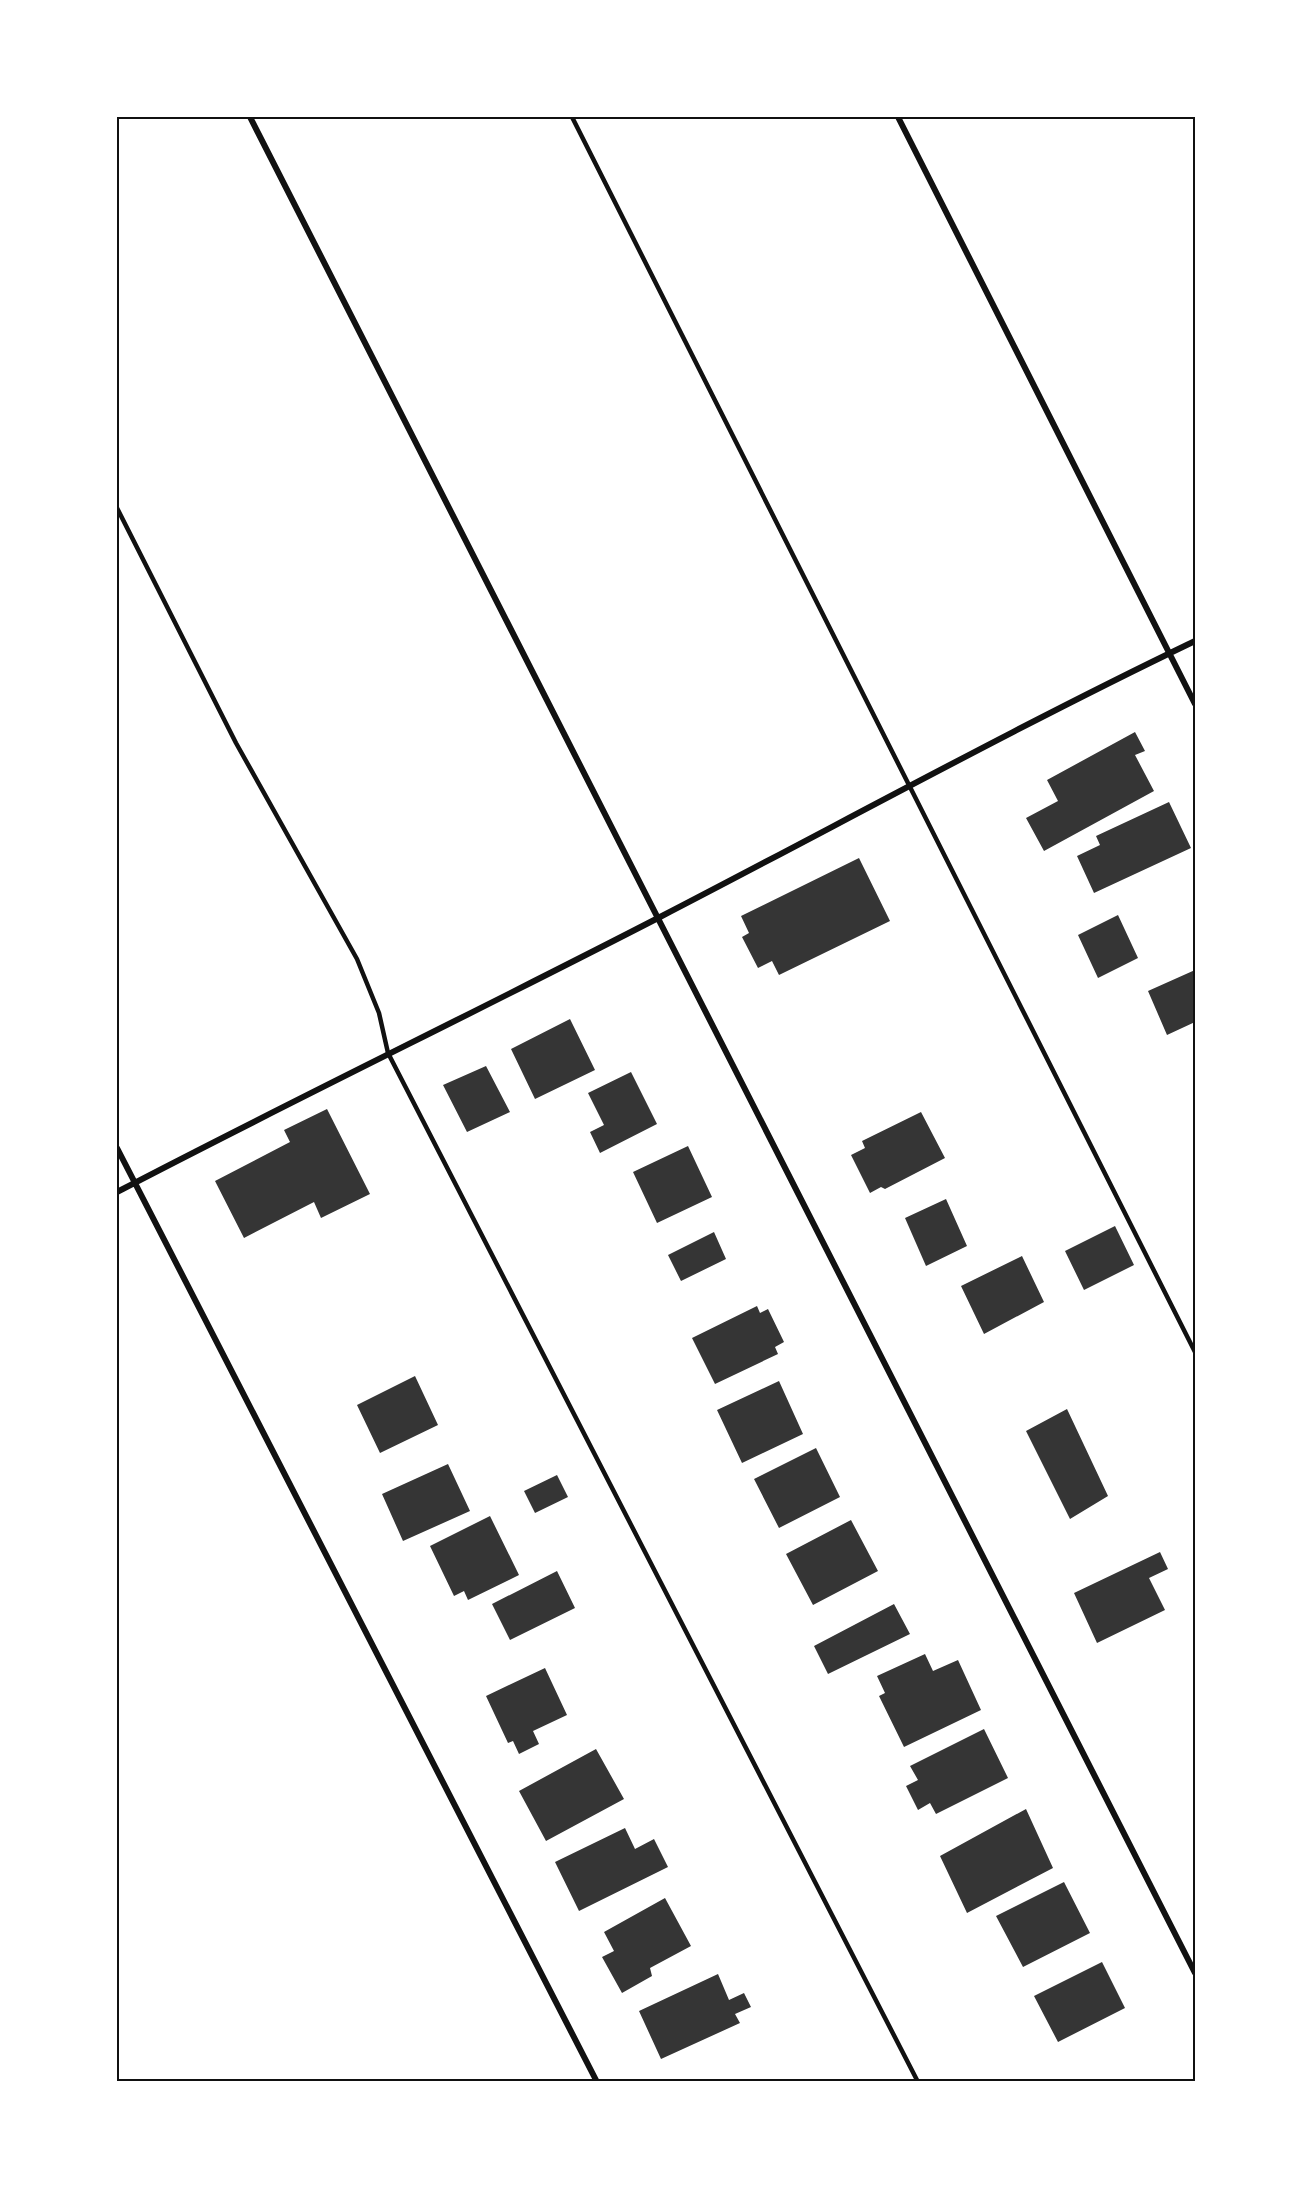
<svg xmlns="http://www.w3.org/2000/svg" width="1312" height="2199" viewBox="0 0 1312 2199" font-family="Quicksand,sans-serif">
	<rect width="100%" height="100%" fill="#fff"/>
	<path fill="#353535" d="M 1135,732 L 1145,751 L 1135,755 L 1154,791 L 1044,851 L 1026,818 L 1058,801 L 1047,780 Z
		M 1169,802 L 1191,848 L 1094,893 L 1077,856 L 1100,845 L 1096,836 Z
		M 859,858 L 890,921 L 779,975 L 772,961 L 758,968 L 742,937 L 749,933 L 741,916 Z
		M 1118,915 L 1138,958 L 1098,978 L 1078,935 Z
		M 1195,970 L 1195,1022 L 1167,1035 L 1148,991 Z
		M 570,1019 L 595,1070 L 535,1099 L 511,1049 Z
		M 486,1066 L 510,1112 L 467,1132 L 443,1085 Z
		M 631,1072 L 657,1124 L 600,1153 L 590,1132 L 604,1125 L 588,1093 Z
		M 327,1109 L 370,1194 L 321,1218 L 314,1202 L 244,1238 L 215,1181 L 290,1142 L 284,1130 Z
		M 921,1112 L 945,1158 L 885,1189 L 881,1187 L 870,1193 L 851,1155 L 865,1148 L 862,1141 Z
		M 688,1146 L 712,1197 L 657,1223 L 633,1172 Z
		M 946,1199 L 967,1246 L 926,1266 L 905,1218 Z
		M 1115,1226 L 1134,1265 L 1084,1290 L 1065,1251 Z
		M 714,1232 L 726,1259 L 681,1281 L 668,1255 Z
		M 1022,1256 L 1044,1302 L 984,1334 L 961,1286 Z
		M 757,1306 L 760,1313 L 768,1309 L 784,1342 L 775,1347 L 778,1354 L 715,1384 L 692,1338 Z
		M 415,1376 L 438,1425 L 380,1453 L 357,1405 Z
		M 779,1381 L 803,1434 L 742,1463 L 717,1410 Z
		M 1067,1409 L 1108,1496 L 1070,1519 L 1026,1431 Z
		M 816,1448 L 840,1497 L 779,1528 L 754,1479 Z
		M 448,1464 L 470,1511 L 403,1541 L 382,1494 Z
		M 557,1475 L 568,1497 L 535,1513 L 524,1491 Z
		M 490,1516 L 519,1575 L 468,1600 L 464,1591 L 454,1596 L 430,1546 Z
		M 851,1520 L 878,1571 L 813,1605 L 786,1554 Z
		M 1160,1552 L 1168,1569 L 1149,1578 L 1165,1610 L 1097,1643 L 1074,1593 Z
		M 557,1571 L 575,1608 L 510,1640 L 492,1604 Z
		M 894,1604 L 910,1634 L 828,1674 L 814,1646 Z
		M 925,1654 L 933,1671 L 958,1660 L 981,1710 L 904,1747 L 879,1696 L 885,1693 L 877,1676 Z
		M 545,1668 L 567,1715 L 533,1731 L 539,1744 L 519,1754 L 513,1741 L 508,1743 L 486,1696 Z
		M 984,1729 L 1008,1778 L 936,1814 L 930,1803 L 918,1810 L 906,1786 L 918,1780 L 910,1766 Z
		M 596,1749 L 624,1799 L 546,1841 L 519,1791 Z
		M 1026,1809 L 1053,1868 L 967,1913 L 940,1856 Z
		M 625,1828 L 635,1849 L 654,1839 L 668,1867 L 579,1911 L 555,1862 Z
		M 1064,1882 L 1090,1933 L 1023,1967 L 996,1916 Z
		M 665,1898 L 691,1946 L 650,1968 L 652,1976 L 622,1993 L 602,1957 L 614,1951 L 604,1932 Z
		M 1102,1962 L 1125,2008 L 1058,2042 L 1034,1996 Z
		M 718,1974 L 729,2000 L 744,1993 L 751,2007 L 735,2014 L 740,2023 L 661,2059 L 639,2011 Z"/>
	<g fill="none" stroke-linecap="round" stroke-linejoin="round">
		<path stroke="#111" stroke-width="4.5" d="M 572,117 L 1195,1352
			M 117,508 L 236,743 L 357,959 L 379,1013 L 388,1053 L 918,2082"/>
		<path stroke="#111" stroke-width="6" d="M 250,117 L 1195,1973
			M 898,117 L 1195,704
			M 117,1148 L 597,2082
			M 117,1192 C 297,1098 480,1010 660,917 C 838,825 1014,728 1195,641"/>
	</g>
	<rect width="1312" height="2199" fill="none" stroke="#ffffff" stroke-width="237"/>
	<rect x="118" y="118" width="1076" height="1962" fill="none" stroke="#111" stroke-width="2"/>
</svg>
